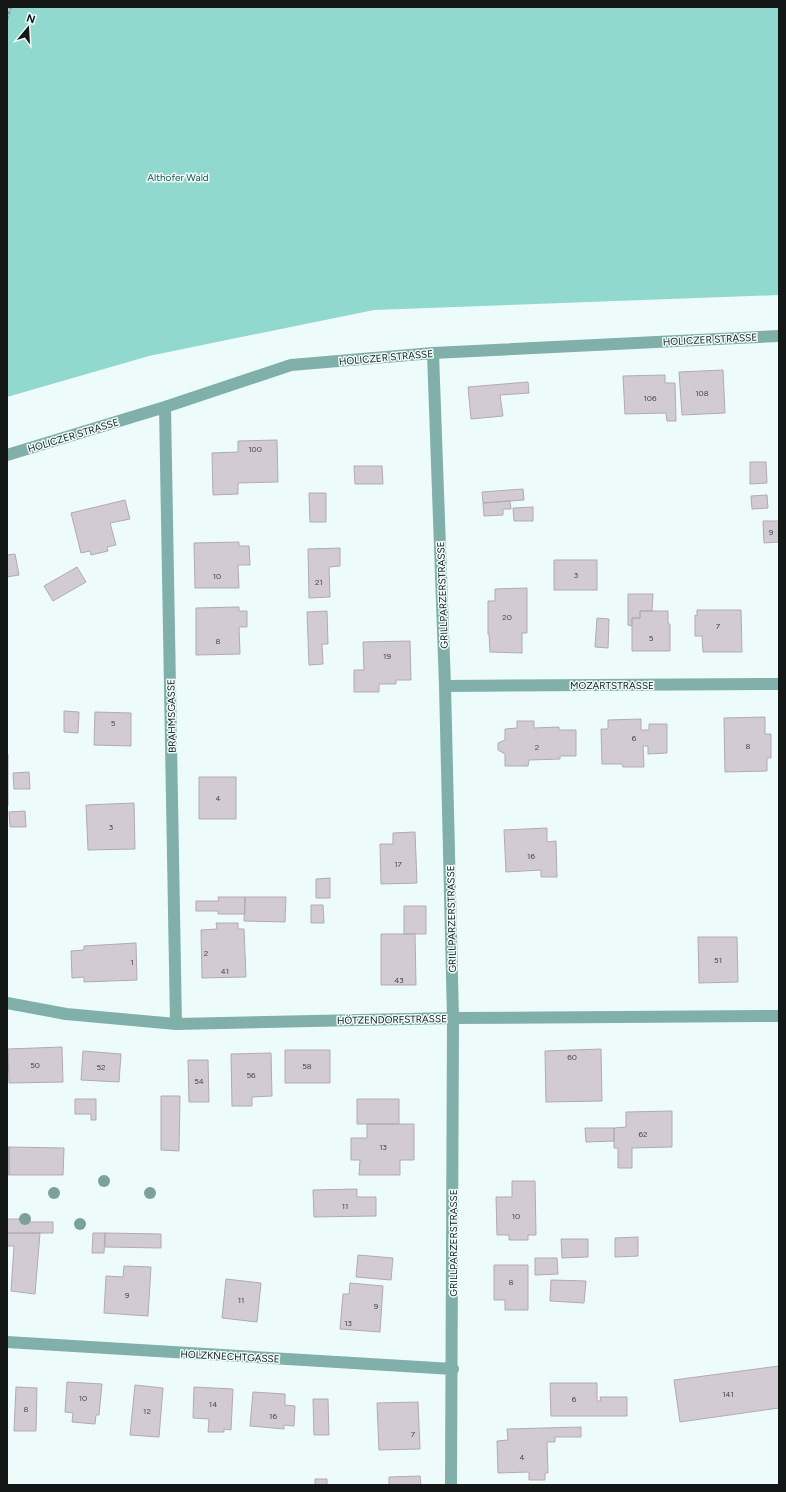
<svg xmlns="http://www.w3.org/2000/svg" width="786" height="1492" viewBox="0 0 786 1492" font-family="Figtree,sans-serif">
	<rect width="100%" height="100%" fill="#edfcfa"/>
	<path fill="#91d8cf" d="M 7,7 L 779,7 L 779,295 L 374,310 L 149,356 L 7,397 Z"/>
	<path fill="#d3cbd4" stroke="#b2aab3" d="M 723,370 L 725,413 L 682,415 L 679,372 Z
		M 665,375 L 665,383 L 675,383 L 676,421 L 667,421 L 666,413 L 625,414 L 623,376 Z
		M 528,382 L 529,393 L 500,395 L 503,416 L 471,419 L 468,387 Z
		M 277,440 L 278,482 L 238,483 L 238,494 L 213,495 L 212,453 L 238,452 L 238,441 Z
		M 750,462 L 766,462 L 767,483 L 750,484 Z
		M 354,466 L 382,466 L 383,484 L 355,484 Z
		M 523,489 L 524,500 L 483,503 L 482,492 Z
		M 309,493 L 326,493 L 326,522 L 310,522 Z
		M 767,495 L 768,508 L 752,509 L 751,496 Z
		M 125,500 L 130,519 L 110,523 L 116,545 L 107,547 L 108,551 L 91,555 L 90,551 L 81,553 L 71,513 Z
		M 510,501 L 511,509 L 503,509 L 503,515 L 484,516 L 483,503 Z
		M 533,507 L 533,521 L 514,521 L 513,508 Z
		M 763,521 L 779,521 L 779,542 L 764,543 Z
		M 239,542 L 239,546 L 249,546 L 250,565 L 238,565 L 239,588 L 195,588 L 194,543 Z
		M 340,548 L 340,566 L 329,567 L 330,597 L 309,598 L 308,549 Z
		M 15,554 L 19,575 L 7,577 L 7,555 Z
		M 554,560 L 597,560 L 597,590 L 554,590 Z
		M 77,567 L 86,582 L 53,601 L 44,586 Z
		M 527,588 L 527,633 L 522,633 L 522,653 L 490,652 L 489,634 L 488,634 L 488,601 L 495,601 L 495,589 Z
		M 628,594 L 653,594 L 652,611 L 640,611 L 640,618 L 632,618 L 632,626 L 628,625 Z
		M 239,607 L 239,611 L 247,611 L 247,627 L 239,627 L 240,654 L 196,655 L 196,608 Z
		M 697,610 L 741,610 L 742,652 L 703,652 L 702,636 L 695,636 L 695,615 L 697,616 Z
		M 327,611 L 328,644 L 322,644 L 323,664 L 309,665 L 307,612 Z
		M 640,611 L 668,611 L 668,624 L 670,624 L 670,651 L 632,651 L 632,618 L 640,618 Z
		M 597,618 L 609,619 L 608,648 L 595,647 Z
		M 410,641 L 411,680 L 396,680 L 396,684 L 379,684 L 379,692 L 354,692 L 354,670 L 364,670 L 363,642 Z
		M 64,711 L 79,712 L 78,733 L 64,732 Z
		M 95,712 L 131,713 L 131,746 L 94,745 Z
		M 765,717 L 765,734 L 771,734 L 771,758 L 767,758 L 767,771 L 725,772 L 724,718 Z
		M 641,719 L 641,730 L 649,730 L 649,724 L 667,724 L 667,753 L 648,754 L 648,746 L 643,746 L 644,767 L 623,767 L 622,764 L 602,764 L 601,729 L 608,729 L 608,720 Z
		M 517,721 L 534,721 L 534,728 L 559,727 L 559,730 L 576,730 L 576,756 L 560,756 L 560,759 L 529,760 L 528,766 L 505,766 L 505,754 L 498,750 L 498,743 L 505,740 L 505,729 L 517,728 Z
		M 7,754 L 8,754 L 8,806 L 7,806 Z
		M 29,772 L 30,789 L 14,789 L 13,773 Z
		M 199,777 L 236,777 L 236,819 L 199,819 Z
		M 134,803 L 135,849 L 88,850 L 86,805 Z
		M 25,811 L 26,827 L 10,827 L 9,812 Z
		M 547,828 L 547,842 L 556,841 L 557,877 L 541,877 L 541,870 L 506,872 L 504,830 Z
		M 415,832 L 417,883 L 381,884 L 380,844 L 393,844 L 393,833 Z
		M 330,878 L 330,898 L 316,898 L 316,879 Z
		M 218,897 L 245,897 L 245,914 L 218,914 L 218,911 L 196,911 L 196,901 L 219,901 Z
		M 245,897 L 286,897 L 285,922 L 244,921 Z
		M 311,905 L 323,905 L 324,923 L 311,923 Z
		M 404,906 L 426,906 L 426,934 L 404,934 Z
		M 216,923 L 238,923 L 238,929 L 244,929 L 246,977 L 202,978 L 201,930 L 217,929 Z
		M 381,934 L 415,934 L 416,985 L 381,985 Z
		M 698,937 L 737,937 L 738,982 L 699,983 Z
		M 136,943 L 137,980 L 84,982 L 84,977 L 72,978 L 71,951 L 84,950 L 84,946 Z
		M 62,1047 L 63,1082 L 9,1083 L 8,1049 Z
		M 601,1049 L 602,1101 L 546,1102 L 545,1051 Z
		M 285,1050 L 330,1050 L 330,1083 L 285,1083 Z
		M 83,1051 L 121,1054 L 119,1082 L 81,1080 Z
		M 271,1053 L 272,1096 L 252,1097 L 252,1106 L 232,1106 L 231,1054 Z
		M 188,1060 L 208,1060 L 209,1102 L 189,1102 Z
		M 161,1096 L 180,1096 L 179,1151 L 161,1150 Z
		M 75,1099 L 96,1099 L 96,1120 L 91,1120 L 91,1114 L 75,1114 Z
		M 357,1099 L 399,1099 L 399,1124 L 357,1124 Z
		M 672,1111 L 672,1147 L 632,1148 L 632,1168 L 618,1168 L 618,1148 L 614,1148 L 614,1128 L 626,1127 L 626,1112 Z
		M 367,1124 L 414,1124 L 414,1160 L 400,1160 L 400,1175 L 359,1175 L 360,1160 L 351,1160 L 351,1138 L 367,1138 Z
		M 585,1128 L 614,1128 L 614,1141 L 586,1142 Z
		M 7,1147 L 9,1147 L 9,1175 L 7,1175 Z
		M 9,1147 L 64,1148 L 63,1175 L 9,1175 Z
		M 512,1181 L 535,1181 L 536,1235 L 528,1235 L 528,1240 L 509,1240 L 509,1235 L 497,1235 L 496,1197 L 512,1197 Z
		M 357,1189 L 357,1197 L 376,1197 L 376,1216 L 314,1217 L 313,1190 Z
		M 7,1219 L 22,1219 L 22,1222 L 53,1222 L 53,1233 L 7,1233 Z
		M 7,1233 L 40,1233 L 35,1294 L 11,1291 L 14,1246 L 7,1246 Z
		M 93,1233 L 105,1233 L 104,1253 L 92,1253 Z
		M 105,1233 L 161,1234 L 161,1248 L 105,1247 Z
		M 638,1237 L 638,1256 L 615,1257 L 615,1238 Z
		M 561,1239 L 588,1239 L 588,1257 L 562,1258 Z
		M 358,1255 L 393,1258 L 391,1280 L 356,1277 Z
		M 535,1258 L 557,1258 L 558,1274 L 535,1275 Z
		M 494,1265 L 528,1265 L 528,1310 L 505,1310 L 505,1300 L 494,1300 Z
		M 124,1266 L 151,1267 L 148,1316 L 104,1313 L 106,1276 L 123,1277 Z
		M 226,1279 L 261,1283 L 257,1322 L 222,1318 Z
		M 551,1280 L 586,1281 L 584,1303 L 550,1301 Z
		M 350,1283 L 383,1286 L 380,1332 L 340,1329 L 343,1294 L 349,1294 Z
		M 779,1366 L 779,1408 L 680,1422 L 674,1380 Z
		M 67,1382 L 102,1384 L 99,1415 L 96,1415 L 95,1424 L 72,1422 L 73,1413 L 65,1412 Z
		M 550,1383 L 597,1383 L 597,1401 L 601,1401 L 600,1397 L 627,1397 L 627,1416 L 551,1416 Z
		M 135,1385 L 163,1388 L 159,1437 L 130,1435 Z
		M 16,1387 L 37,1388 L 36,1431 L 14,1431 Z
		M 194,1387 L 233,1389 L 231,1430 L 224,1429 L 224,1432 L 208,1432 L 209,1419 L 193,1418 Z
		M 253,1392 L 285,1394 L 285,1405 L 295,1406 L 294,1426 L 284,1425 L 284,1429 L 250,1426 Z
		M 313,1399 L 328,1399 L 329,1435 L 314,1435 Z
		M 418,1402 L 420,1449 L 379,1450 L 377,1403 Z
		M 581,1427 L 581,1437 L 555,1437 L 555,1442 L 547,1442 L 548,1473 L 545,1473 L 545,1480 L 529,1480 L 529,1472 L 498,1473 L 497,1441 L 508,1440 L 507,1429 Z
		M 420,1476 L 421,1485 L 389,1485 L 389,1477 Z
		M 315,1479 L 327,1479 L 327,1485 L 315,1485 Z"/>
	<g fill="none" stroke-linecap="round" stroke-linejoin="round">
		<path stroke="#939e9c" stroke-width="2.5" stroke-dasharray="3 2" stroke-linecap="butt" d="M 7,19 L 11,7"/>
		<path stroke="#81b0aa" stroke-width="12" d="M 433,353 L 445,686 L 453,1018 L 451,1485
			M 165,407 L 176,1024
			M 7,455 L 165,407 L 291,365 L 433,353 L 779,336
			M 445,686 L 779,684
			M 7,1003 L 66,1014 L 176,1024 L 453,1018 L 779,1016
			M 7,1342 L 453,1369"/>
	</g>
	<g fill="#7ca09c">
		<circle cx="104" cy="1181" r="6"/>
		<circle cx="54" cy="1193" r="6"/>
		<circle cx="150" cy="1193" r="6"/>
		<circle cx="25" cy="1219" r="6"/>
		<circle cx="80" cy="1224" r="6"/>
	</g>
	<g text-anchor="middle" stroke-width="3" stroke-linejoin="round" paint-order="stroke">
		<g font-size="8" fill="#434546">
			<text x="702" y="396">108</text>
			<text x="650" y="401">106</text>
			<text x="255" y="452">100</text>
			<text x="771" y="535">9</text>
			<text x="576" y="578">3</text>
			<text x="217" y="579">10</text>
			<text x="319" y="585">21</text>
			<text x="507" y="620">20</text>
			<text x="718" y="629">7</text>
			<text x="651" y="641">5</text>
			<text x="218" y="644">8</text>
			<text x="387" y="659">19</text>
			<text x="113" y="726">5</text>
			<text x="634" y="741">6</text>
			<text x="748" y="749">8</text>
			<text x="537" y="750">2</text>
			<text x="218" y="801">4</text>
			<text x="111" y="830">3</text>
			<text x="531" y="859">16</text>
			<text x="398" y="867">17</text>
			<text x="206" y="956">2</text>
			<text x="718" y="963">51</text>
			<text x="132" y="965">1</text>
			<text x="225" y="974">41</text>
			<text x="399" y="983">43</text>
			<text x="572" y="1060">60</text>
			<text x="35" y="1068">50</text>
			<text x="307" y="1069">58</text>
			<text x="101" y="1070">52</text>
			<text x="251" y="1078">56</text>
			<text x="199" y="1084">54</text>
			<text x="643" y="1137">62</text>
			<text x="383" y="1150">13</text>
			<text x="345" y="1209">11</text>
			<text x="516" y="1219">10</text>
			<text x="511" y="1285">8</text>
			<text x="127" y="1298">9</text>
			<text x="241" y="1303">11</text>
			<text x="376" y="1309">9</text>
			<text x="348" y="1326">13</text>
			<text x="728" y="1397">141</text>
			<text x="83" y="1401">10</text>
			<text x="574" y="1402">6</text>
			<text x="213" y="1407">14</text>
			<text x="26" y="1412">8</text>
			<text x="147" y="1414">12</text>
			<text x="273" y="1419">16</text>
			<text x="413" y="1437">7</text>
			<text x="522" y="1460">4</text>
		</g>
		<g font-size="10" fill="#1f554f" stroke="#edfcfa">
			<text x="178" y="181">Althofer Wald</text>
		</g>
		<g font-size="10" fill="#131817" stroke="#edfcfa">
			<text transform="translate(710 339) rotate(-3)" y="4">HOLICZER STRASSE</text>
			<text transform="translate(386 357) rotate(-5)" y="4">HOLICZER STRASSE</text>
			<text transform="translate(73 435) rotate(-17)" y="4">HOLICZER STRASSE</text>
			<text transform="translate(442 595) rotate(-92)" y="4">GRILLPARZERSTRASSE</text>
			<text x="612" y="689">MOZARTSTRASSE</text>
			<text transform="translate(171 716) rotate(-91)" y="4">BRAHMSGASSE</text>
			<text transform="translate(451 919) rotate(-91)" y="4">GRILLPARZERSTRASSE</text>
			<text transform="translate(392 1019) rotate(-1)" y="4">HÖTZENDORFSTRASSE</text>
			<text transform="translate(453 1243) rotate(-90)" y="4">GRILLPARZERSTRASSE</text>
			<text transform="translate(230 1356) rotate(3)" y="4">HOLZKNECHTGASSE</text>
		</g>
	</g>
	<rect width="786" height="1492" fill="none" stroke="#131817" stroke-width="16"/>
	<g transform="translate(28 28) rotate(18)" stroke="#edfcfa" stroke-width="3" paint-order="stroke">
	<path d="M0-3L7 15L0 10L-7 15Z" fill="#131817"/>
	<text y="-6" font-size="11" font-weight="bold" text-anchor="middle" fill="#131817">N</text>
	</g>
</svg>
